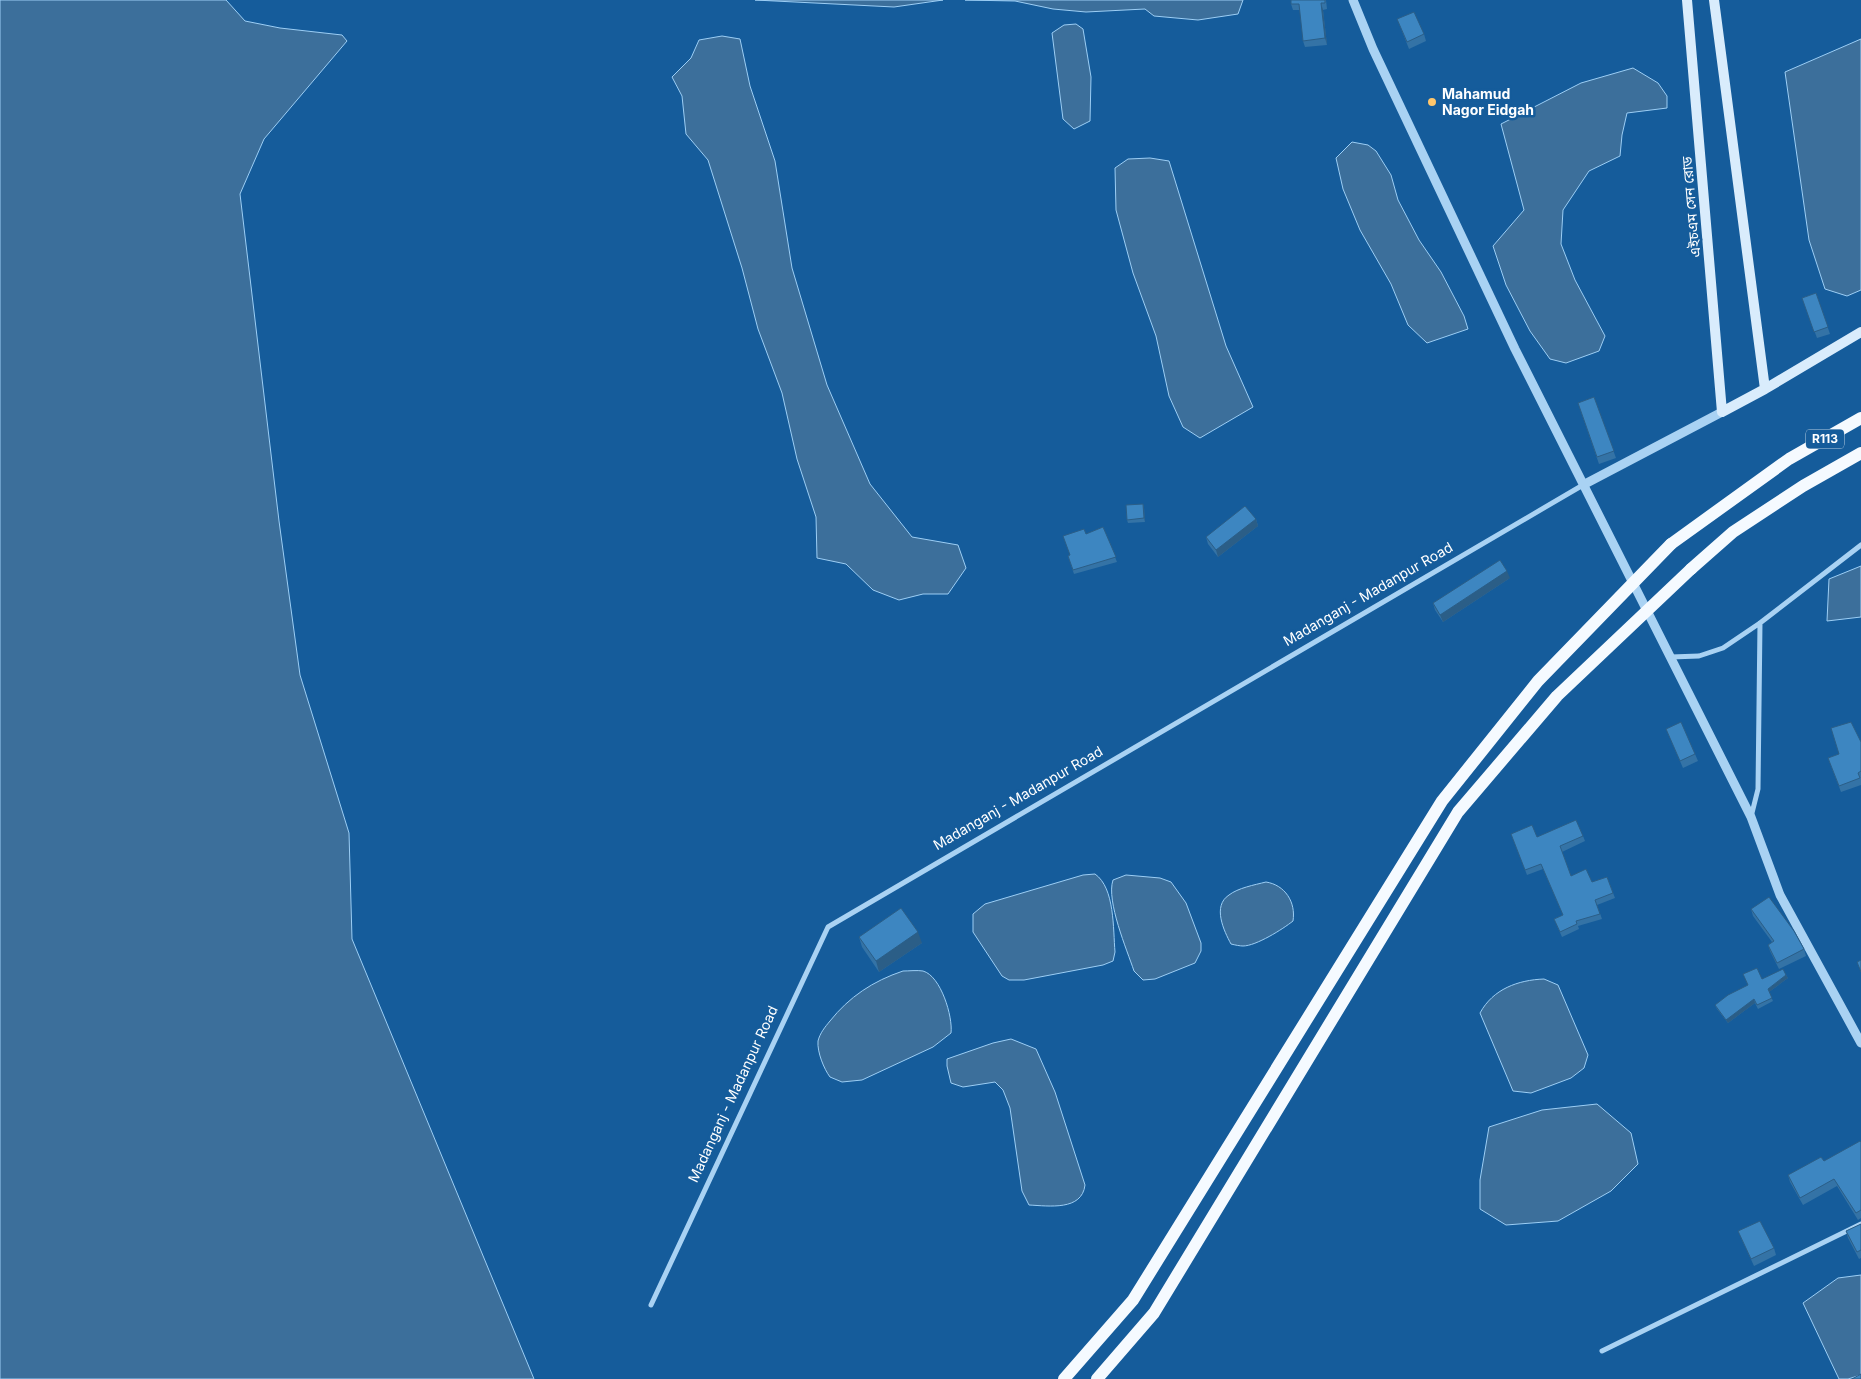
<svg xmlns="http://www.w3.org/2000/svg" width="1861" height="1379" viewBox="0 0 1861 1379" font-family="Inter,'Noto Sans Bengali',sans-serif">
	<rect width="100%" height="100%" fill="#155c9b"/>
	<path fill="#3c6f9b" stroke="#9ccef5" d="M 0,0 L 226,0 L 245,21 L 280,28 L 342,35 L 347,41 L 264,139 L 240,194 L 279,521 L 300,675 L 349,833 L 352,939 L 534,1379 L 0,1379 Z
		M 755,0 L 943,0 L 894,7 Z
		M 965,0 L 1243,0 L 1238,14 L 1198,20 L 1154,16 L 1145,9 L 1086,12 L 1053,9 L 1015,1 Z
		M 1076,24 L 1083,29 L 1091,77 L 1090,121 L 1074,129 L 1063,119 L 1052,33 L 1064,25 Z
		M 722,36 L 740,39 L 750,86 L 775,161 L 792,268 L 827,385 L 870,484 L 912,537 L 958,545 L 966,568 L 948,594 L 923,594 L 899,600 L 873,590 L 846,564 L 817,558 L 816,517 L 797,459 L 782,393 L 758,329 L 742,268 L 708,160 L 686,134 L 682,96 L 672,77 L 691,58 L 699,40 Z
		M 1861,39 L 1861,290 L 1847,296 L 1825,289 L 1809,240 L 1785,72 Z
		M 1633,68 L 1658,83 L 1667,96 L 1667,108 L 1627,113 L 1622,135 L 1620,156 L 1589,171 L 1563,210 L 1561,244 L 1575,280 L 1605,336 L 1599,351 L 1566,363 L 1550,359 L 1530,331 L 1506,285 L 1493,246 L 1524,210 L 1501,124 L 1581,83 Z
		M 1352,142 L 1368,145 L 1376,151 L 1391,175 L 1398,200 L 1419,240 L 1441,272 L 1464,316 L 1468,329 L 1427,343 L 1408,325 L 1391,284 L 1360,230 L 1343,189 L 1336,158 Z
		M 1150,158 L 1169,161 L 1226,346 L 1253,407 L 1200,438 L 1183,427 L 1169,396 L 1156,336 L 1133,273 L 1116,210 L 1115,168 L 1128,159 Z
		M 1861,566 L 1861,617 L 1827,621 L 1829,579 Z
		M 1095,874 C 1115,888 1113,929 1115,952 L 1113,961 L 1103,965 L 1024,980 L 1009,980 L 1002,976 L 973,932 L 973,914 L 985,904 L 1083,875 Z
		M 1126,875 L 1160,878 L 1171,882 L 1186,903 L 1201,943 L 1201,951 L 1195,963 L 1155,979 L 1143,980 L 1134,971 C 1127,950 1106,901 1113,880 Z
		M 1266,882 C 1285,885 1296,902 1293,921 C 1283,929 1256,946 1243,946 C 1240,946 1235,945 1231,944 C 1224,931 1212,906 1229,895 C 1238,888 1254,885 1266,882 Z
		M 903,971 C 909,971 917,970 923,971 C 941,976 953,1017 951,1033 L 933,1047 L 862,1080 L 842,1082 L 830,1077 C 824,1069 817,1052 818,1041 C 820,1033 825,1027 830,1021 C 849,997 873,981 903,971 Z
		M 1544,979 L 1558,985 L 1588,1055 L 1584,1068 L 1571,1078 L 1531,1093 L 1513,1091 L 1480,1013 C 1493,989 1518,980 1544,979 Z
		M 1011,1039 L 1036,1049 L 1055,1092 L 1085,1185 C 1082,1211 1049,1206 1029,1205 L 1022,1191 L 1010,1108 L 1003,1090 L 995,1082 L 963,1087 L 951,1083 L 947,1066 L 947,1059 L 993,1043 Z
		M 1597,1104 L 1631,1133 L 1638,1164 L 1611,1191 L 1558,1221 L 1506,1225 L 1480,1209 L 1480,1180 L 1489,1127 L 1542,1110 Z
		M 1861,1275 L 1861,1375 L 1848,1379 L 1839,1379 L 1803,1303 L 1838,1278 Z"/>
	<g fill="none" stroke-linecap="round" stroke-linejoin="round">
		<path stroke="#a9d2f3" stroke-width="5" d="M 1671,657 L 1699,656 L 1723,648 L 1760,623 L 1861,545
			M 1751,817 L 1758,789 L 1760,623
			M 651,1305 L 828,927 L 1583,485
			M 1602,1351 L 1861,1224"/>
		<path stroke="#a9d2f3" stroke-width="9" d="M 1353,0 L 1373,49 L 1515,349 L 1751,817 L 1780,895 L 1861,1043
			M 1583,485 L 1722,412"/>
		<path stroke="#d9ecfc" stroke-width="10" d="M 1687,0 L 1722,412 L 1765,389 L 1861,332
			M 1714,0 L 1765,389"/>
		<path stroke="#f5faff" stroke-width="12" d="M 1671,544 L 1789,459 L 1861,418
			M 1691,569 L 1733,532 L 1803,486 L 1861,453"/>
		<path stroke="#f5faff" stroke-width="12" d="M 1064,1379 L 1133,1300 L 1442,801 L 1538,681 L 1671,544
			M 1097,1379 L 1154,1313 L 1458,812 L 1557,696 L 1691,569"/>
	</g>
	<path fill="#3473a6" d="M 1326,0 L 1327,9 L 1323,10 L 1327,45 L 1305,47 L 1303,41 L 1300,10 L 1293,10 L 1291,4 Z
		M 1400,26 L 1424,34 L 1426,41 L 1409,49 Z
		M 1816,293 L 1830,334 L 1817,338 L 1802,298 Z
		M 1594,397 L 1616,458 L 1599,464 L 1578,403 Z
		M 1143,504 L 1144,507 L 1145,522 L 1128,523 L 1127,520 Z
		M 1256,519 L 1258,526 L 1218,557 L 1208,544 L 1206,537 Z
		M 1103,527 L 1117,562 L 1074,574 L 1068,556 L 1070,555 L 1086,534 Z
		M 1510,578 L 1443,622 L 1435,610 L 1433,603 Z
		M 1666,729 L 1695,754 L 1698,761 L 1683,768 Z
		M 1861,742 L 1861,785 L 1841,792 L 1828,758 L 1839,754 Z
		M 1511,834 L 1537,837 L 1583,836 L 1585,841 L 1562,852 L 1571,876 L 1592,882 L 1607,877 L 1615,898 L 1597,905 L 1602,919 L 1578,926 L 1579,929 L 1562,937 L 1554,919 L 1563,915 L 1543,869 L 1527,875 Z
		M 1751,909 L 1804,949 L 1806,956 L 1779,969 L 1770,951 L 1768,945 L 1772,942 L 1753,916 Z
		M 859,937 L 922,943 L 879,972 L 862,947 Z
		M 1743,974 L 1762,979 L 1786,975 L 1788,978 L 1769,992 L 1773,1001 L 1758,1009 L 1755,1003 L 1728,1023 L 1717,1009 L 1715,1005 L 1748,985 Z
		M 1861,1142 L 1861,1218 L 1858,1220 L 1837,1186 L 1803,1205 L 1790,1182 L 1788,1175 L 1824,1161 Z
		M 1861,1224 L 1861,1258 L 1859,1259 L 1848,1238 L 1846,1231 Z
		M 1738,1231 L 1774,1248 L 1776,1255 L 1754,1266 Z"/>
	<path fill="#2b5e87" d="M 1321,3 L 1323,10 L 1327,45 L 1325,38 Z
		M 1143,504 L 1144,507 L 1145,522 L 1144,518 Z
		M 1256,519 L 1258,526 L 1218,557 L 1216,550 Z
		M 1507,571 L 1510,578 L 1443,622 L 1440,615 Z
		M 918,932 L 922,943 L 879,972 L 876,961 Z
		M 1786,975 L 1788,978 L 1769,992 L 1768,989 Z
		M 1754,999 L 1755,1003 L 1728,1023 L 1726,1020 Z"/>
	<path fill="#3d86c1" stroke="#2b5e87" d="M 1291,0 L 1325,0 L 1325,3 L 1321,3 L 1325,38 L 1303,41 L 1299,4 L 1291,4 Z
		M 1414,12 L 1424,34 L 1407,42 L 1397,19 Z
		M 1816,293 L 1828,327 L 1814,332 L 1802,298 Z
		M 1594,397 L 1614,451 L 1597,457 L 1578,403 Z
		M 1143,504 L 1144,518 L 1127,520 L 1126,505 Z
		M 1245,506 L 1256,519 L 1216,550 L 1206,537 Z
		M 1103,527 L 1116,557 L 1073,570 L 1068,556 L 1070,555 L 1063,536 L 1084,529 L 1086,534 Z
		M 1500,560 L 1507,571 L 1440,615 L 1433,603 Z
		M 1681,722 L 1695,754 L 1680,761 L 1666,729 Z
		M 1851,722 L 1861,742 L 1861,771 L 1858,773 L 1860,778 L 1839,786 L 1828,758 L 1839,754 L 1831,728 Z
		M 1576,820 L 1583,836 L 1560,846 L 1571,876 L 1586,869 L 1592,882 L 1607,877 L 1613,893 L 1595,900 L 1600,914 L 1576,921 L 1577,924 L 1560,932 L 1554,919 L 1563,915 L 1541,864 L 1525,870 L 1511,834 L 1532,825 L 1537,837 Z
		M 1769,897 L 1794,931 L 1804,949 L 1777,963 L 1768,945 L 1774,941 L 1751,909 Z
		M 901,908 L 918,932 L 876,961 L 859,937 Z
		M 1861,960 L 1861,972 L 1857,962 Z
		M 1757,968 L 1762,979 L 1783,969 L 1786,975 L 1768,989 L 1772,998 L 1757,1005 L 1754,999 L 1726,1020 L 1715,1005 L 1728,995 L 1748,985 L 1743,974 Z
		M 1860,1141 L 1861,1142 L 1861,1210 L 1856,1213 L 1834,1179 L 1800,1198 L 1788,1175 L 1821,1157 L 1824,1161 Z
		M 1760,1221 L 1774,1248 L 1751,1259 L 1738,1231 Z
		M 1861,1224 L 1861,1250 L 1857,1252 L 1846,1231 Z
		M 1861,1374 L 1861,1379 L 1852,1379 Z"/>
	<circle fill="#ffc66b" stroke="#155c9b" stroke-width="2" cx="1432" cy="102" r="5"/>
	<g text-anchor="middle" stroke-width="5" stroke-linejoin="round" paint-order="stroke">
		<rect fill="#155c9b" stroke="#b9cee1" stroke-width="1" x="1806" y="429.5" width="38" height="19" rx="4"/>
		<g font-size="12" font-weight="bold" fill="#fff">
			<text x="1825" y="443">R113</text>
		</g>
		<g font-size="14" font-weight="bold" fill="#fff" stroke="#155c9b" text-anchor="start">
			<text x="1442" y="99">Mahamud<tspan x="1442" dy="16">Nagor Eidgah</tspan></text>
		</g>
		<g font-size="14" fill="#fff" stroke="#155c9b">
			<text transform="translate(1691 207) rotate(-95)" y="5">এইচএম সেন রোড</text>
			<text transform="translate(1368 594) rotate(-30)" y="5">Madanganj - Madanpur Road</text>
			<text transform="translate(1018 798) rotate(-30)" y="5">Madanganj - Madanpur Road</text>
			<text transform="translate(733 1094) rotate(-65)" y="5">Madanganj - Madanpur Road</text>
		</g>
	</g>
</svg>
